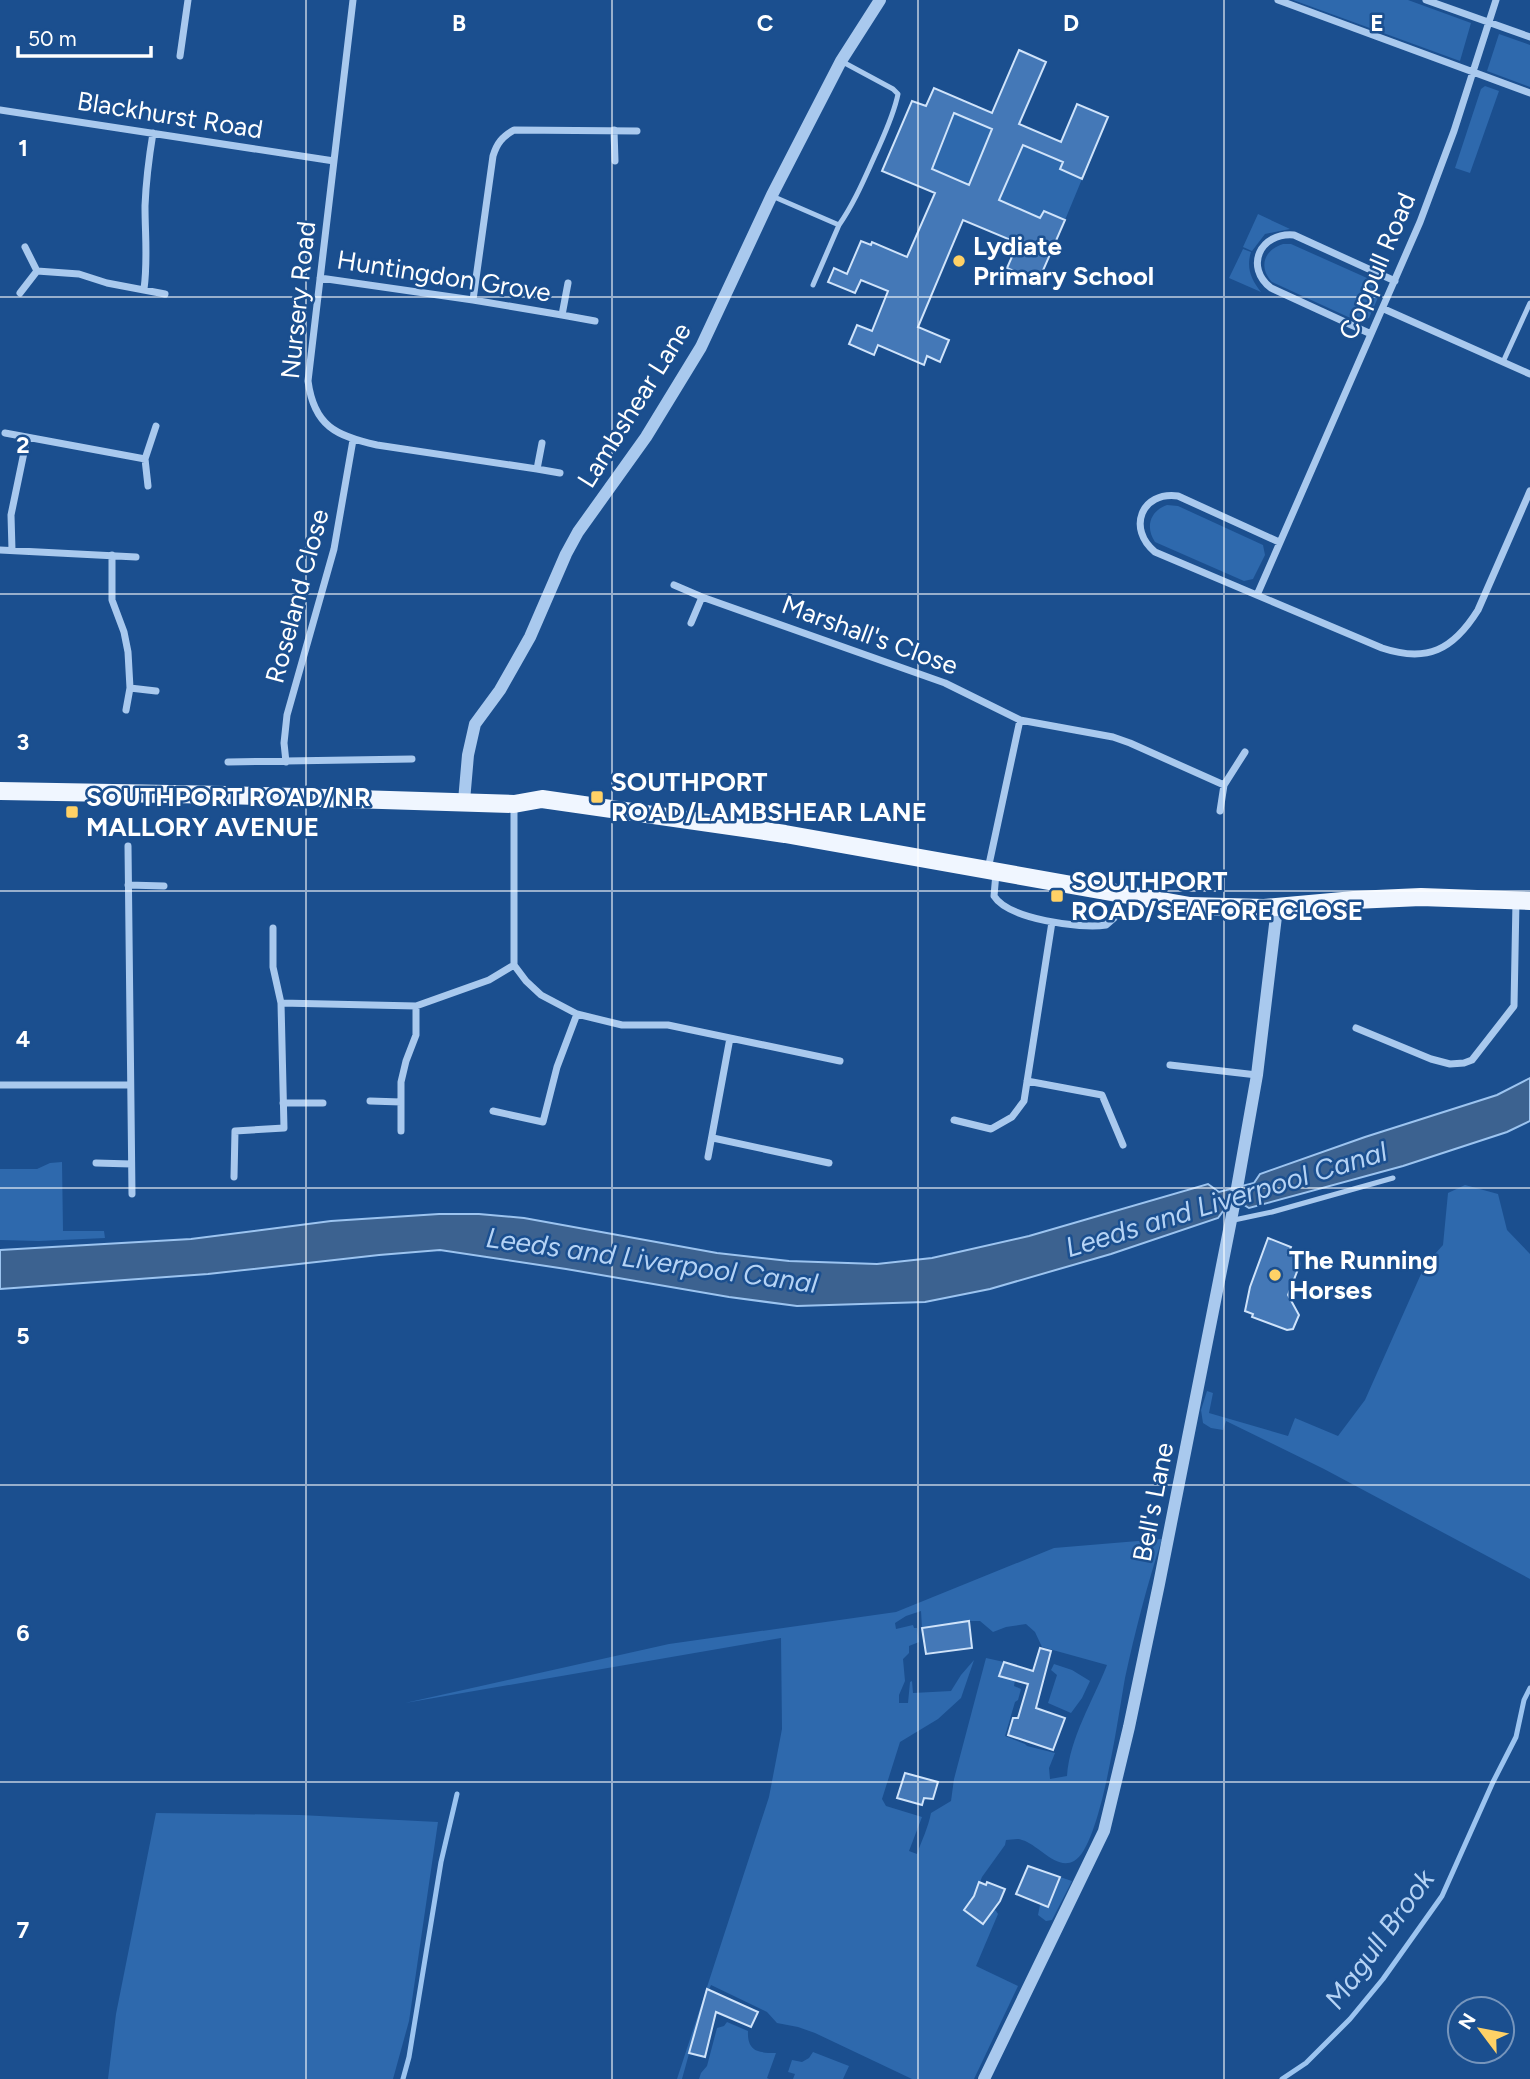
<svg xmlns="http://www.w3.org/2000/svg" width="1530" height="2079" viewBox="0 0 1530 2079" font-family="Figtree,sans-serif">
	<rect width="100%" height="100%" fill="#1b4f8f"/>
	<path fill="#2e69ad" fill-rule="evenodd" d="M 1293,0 L 1408,0 L 1471,23 L 1460,61 Z
		M 1499,34 L 1530,45 L 1530,87 L 1487,71 Z
		M 1485,86 L 1499,91 L 1470,173 L 1455,168 L 1481,89 Z
		M 954,113 L 992,129 L 967,191 C 955,178 947,174 929,175 Z
		M 1023,145 L 1055,159 L 1065,158 L 1061,170 L 1082,179 L 1065,220 L 1044,211 L 1039,221 L 1032,214 L 999,200 Z
		M 1258,214 L 1290,229 L 1265,234 L 1252,251 L 1243,247 Z
		M 1283,244 L 1291,244 L 1376,282 L 1380,293 L 1369,318 L 1359,322 L 1272,282 C 1258,267 1264,250 1283,244 Z
		M 1243,249 L 1251,252 C 1246,268 1251,279 1261,292 L 1229,278 Z
		M 1167,505 L 1178,506 L 1263,545 L 1265,555 L 1253,579 L 1244,581 L 1155,542 C 1145,527 1150,511 1167,505 Z
		M 62,1162 L 63,1231 L 104,1231 L 105,1238 L 39,1241 L 0,1240 L 0,1169 L 37,1169 L 50,1163 Z
		M 1465,1185 L 1498,1194 L 1507,1230 L 1530,1254 L 1530,1579 L 1324,1469 L 1226,1421 L 1223,1430 L 1211,1428 L 1203,1423 L 1201,1410 L 1207,1391 L 1213,1393 L 1209,1413 L 1288,1436 L 1295,1418 L 1338,1436 L 1365,1400 L 1425,1265 L 1443,1245 L 1448,1193 Z
		M 1162,1539 C 1147,1585 1135,1632 1125,1678 C 1119,1711 1101,1847 1074,1861 C 1056,1871 1038,1844 1022,1840 C 1018,1838 1011,1840 1006,1840 L 1005,1845 L 982,1877 L 975,1895 L 996,1911 L 998,1914 L 976,1966 L 1018,1986 L 974,2079 L 912,2079 L 815,2033 L 798,2027 L 777,2023 L 767,2012 L 711,1985 L 709,1990 L 707,1989 L 682,2079 L 677,2079 L 769,1797 L 782,1729 L 781,1638 L 405,1703 L 669,1644 L 896,1612 L 1054,1548 ZM 921,1611 L 922,1628 L 969,1621 L 980,1621 L 993,1632 L 1006,1627 L 1026,1624 L 1035,1632 L 1042,1647 L 1107,1665 C 1093,1701 1070,1737 1067,1776 L 1050,1779 L 1049,1768 L 1055,1753 L 1027,1746 L 1025,1744 L 1005,1736 L 1015,1702 L 1018,1700 L 1021,1689 L 1014,1686 L 1015,1680 L 1000,1676 L 1004,1662 L 986,1658 L 954,1779 L 951,1801 L 931,1813 C 928,1828 922,1840 917,1854 L 909,1851 L 922,1817 L 886,1806 L 882,1799 L 900,1742 L 938,1719 L 961,1698 L 974,1660 L 961,1675 L 951,1691 L 913,1693 L 912,1681 L 910,1682 L 908,1703 L 899,1703 L 899,1695 L 905,1681 L 903,1659 L 909,1653 L 909,1646 L 919,1642 L 917,1628 L 914,1628 L 913,1625 L 896,1629 L 895,1623 L 906,1616 Z
		M 1054,1664 L 1072,1670 L 1090,1681 L 1082,1698 L 1071,1713 L 1048,1703 L 1057,1675 L 1051,1670 Z
		M 156,1813 L 300,1815 L 438,1822 L 409,2021 L 393,2079 L 108,2079 L 116,2014 Z
		M 1060,1877 L 1072,1881 L 1052,1920 L 1046,1921 L 1038,1915 L 1040,1905 L 1048,1906 Z
		M 727,2022 L 748,2031 C 747,2052 759,2053 776,2053 L 767,2078 L 769,2079 L 699,2079 L 701,2073 L 707,2066 L 717,2028 L 724,2026 Z
		M 813,2052 L 849,2066 L 843,2079 L 793,2079 L 795,2074 L 788,2072 L 792,2060 L 802,2062 L 809,2058 Z"/>
	<path fill="#3c6290" stroke="#9cc4f0" stroke-width="2" d="M 1530,1078 L 1530,1121 L 1507,1132 L 1403,1166 L 1249,1208 L 1239,1202 L 1229,1203 L 1218,1218 L 1111,1254 L 990,1289 L 925,1302 L 797,1306 L 729,1297 L 566,1269 L 440,1250 L 379,1255 L 208,1274 L 0,1289 L 0,1250 L 191,1239 L 331,1221 L 439,1214 L 479,1214 L 524,1218 L 717,1253 L 789,1261 L 877,1264 L 932,1258 L 1029,1236 L 1208,1184 L 1219,1192 L 1254,1183 L 1260,1174 L 1365,1137 L 1497,1095 Z"/>
	<g fill="none" stroke-linecap="round" stroke-linejoin="round">
		<path stroke="#9cc4f0" stroke-width="5" d="M 403,2079 L 409,2057 L 441,1862 L 457,1794
			M 1282,2079 L 1306,2063 L 1350,2019 L 1383,1979 L 1442,1896 L 1493,1782 L 1516,1737 L 1524,1700 L 1530,1688"/>
	</g>
	<path fill="#4478b7" stroke="#cfe3fa" stroke-width="2" fill-rule="evenodd" d="M 1019,50 L 1046,62 L 1019,124 L 1061,142 L 1077,104 L 1108,117 L 1082,179 L 1060,169 L 1063,162 L 1023,145 L 999,200 L 1040,218 L 1044,211 L 1065,220 L 1038,282 L 1007,268 L 1018,243 L 963,220 L 918,327 L 949,340 L 940,362 L 927,356 L 924,365 L 878,345 L 874,355 L 849,344 L 857,325 L 872,331 L 888,291 L 861,280 L 855,293 L 828,282 L 834,268 L 847,274 L 861,241 L 871,245 L 872,242 L 907,257 L 935,193 L 882,171 L 912,101 L 926,106 L 934,88 L 992,113 ZM 954,113 L 992,129 L 969,185 L 932,169 Z
		M 1268,1238 L 1291,1247 L 1288,1254 L 1298,1258 L 1300,1264 L 1288,1295 L 1299,1315 L 1293,1329 L 1287,1330 L 1252,1317 L 1253,1314 L 1245,1311 L 1250,1287 Z
		M 969,1621 L 972,1648 L 926,1654 L 922,1628 Z
		M 1040,1648 L 1051,1651 L 1036,1708 L 1065,1718 L 1053,1750 L 1008,1735 L 1013,1718 L 1018,1718 L 1028,1684 L 999,1676 L 1004,1662 L 1033,1671 Z
		M 905,1773 L 938,1782 L 933,1799 L 924,1798 L 922,1805 L 897,1798 Z
		M 1028,1866 L 1060,1877 L 1048,1907 L 1016,1894 Z
		M 979,1882 L 986,1885 L 987,1882 L 1005,1889 L 1000,1901 L 983,1924 L 964,1910 L 974,1896 Z
		M 707,1989 L 758,2012 L 751,2027 L 716,2012 L 705,2057 L 689,2053 Z"/>
	<g fill="none" stroke-linecap="round" stroke-linejoin="round">
		<path stroke="#a9c9ee" stroke-width="5" d="M 772,196 L 839,225 C 855,202 865,177 877,151 C 885,133 894,114 898,94 L 893,89 L 841,61
			M 813,285 L 839,225
			M 1503,362 L 1530,303
			M 1234,1220 L 1272,1212 L 1393,1178"/>
		<path stroke="#a9c9ee" stroke-width="7" d="M 353,0 L 308,381 C 314,426 336,436 377,445 L 537,469
			M 1278,0 L 1530,93
			M 1426,0 L 1530,37
			M 180,56 L 188,0
			M 0,110 L 334,161
			M 614,130 L 615,161
			M 37,271 L 79,274 L 107,283 L 165,294
			M 320,278 L 473,300 L 562,315
			M 568,283 L 562,315 L 595,321
			M 144,289 C 148,260 145,235 145,206 C 146,181 149,157 153,133
			M 20,293 L 37,271 L 25,247
			M 473,300 L 493,156 C 497,143 502,137 514,130 L 637,131
			M 1384,309 L 1530,374
			M 1371,334 L 1271,288 C 1244,267 1260,232 1294,235 L 1395,281
			M 5,433 L 145,459
			M 542,443 L 537,469 L 560,473
			M 148,486 L 145,459 L 156,426
			M 1279,542 L 1178,496 C 1141,491 1127,529 1155,552 L 1382,648 C 1427,663 1453,650 1478,610 L 1530,491
			M 0,550 L 136,557
			M 12,550 L 11,515 L 27,438
			M 112,555 L 112,600 L 124,632 L 128,652 L 130,688
			M 674,585 L 702,597 L 691,623
			M 1257,595 L 1420,222 L 1454,131 L 1496,0
			M 702,597 L 945,683 L 1020,720 L 1113,737 L 1130,743 L 1224,785
			M 126,710 L 130,688 L 156,691
			M 228,762 L 412,759
			M 286,762 L 284,743 L 287,715 L 334,549 L 353,440
			M 514,805 L 514,965 L 526,981 L 541,995 L 577,1014 L 622,1025 L 668,1025 L 840,1061
			M 1220,811 L 1224,785 L 1245,752
			M 128,846 L 132,1194
			M 988,869 L 1020,720
			M 996,873 L 994,896 C 1008,919 1080,929 1106,925 L 1114,918 L 1119,893
			M 128,885 L 164,886
			M 281,1003 L 416,1006 L 489,980 L 514,965
			M 1356,1028 L 1431,1059 L 1450,1064 L 1464,1063 L 1472,1060 L 1514,1006 L 1516,901
			M 1170,1065 L 1257,1075
			M 1027,1081 L 1102,1095 L 1123,1145
			M 0,1085 L 130,1085
			M 370,1101 L 401,1102
			M 283,1103 L 323,1103
			M 493,1111 L 543,1122 L 557,1067 L 577,1014
			M 954,1120 L 991,1129 L 1012,1117 L 1024,1101 L 1052,922
			M 401,1131 L 401,1082 L 406,1061 L 416,1035 L 416,1006
			M 713,1138 L 829,1163
			M 708,1157 L 730,1038
			M 96,1163 L 131,1164
			M 234,1177 L 235,1131 L 284,1128 L 281,1003 L 273,967 L 273,928"/>
		<path stroke="#a9c9ee" stroke-width="12" d="M 464,801 L 468,755 L 475,724 L 500,690 L 530,637 L 566,554 L 578,532 L 646,437 L 701,347 L 772,195 L 808,125 L 841,61 L 880,0
			M 984,2079 L 1104,1831 L 1129,1727 L 1159,1584 L 1234,1205 L 1257,1075 L 1277,908"/>
		<path stroke="#f0f6ff" stroke-width="18" d="M 0,791 L 226,795 L 514,804 L 542,799 L 785,834 L 1190,906 L 1264,908 L 1354,900 L 1421,897 L 1530,901"/>
	</g>
	<path fill="none" stroke="#fff" stroke-width="2" stroke-opacity="0.55" d="M 306,0 L 306,2079M 612,0 L 612,2079M 918,0 L 918,2079M 1224,0 L 1224,2079M 0,297 L 1530,297M 0,594 L 1530,594M 0,891 L 1530,891M 0,1188 L 1530,1188M 0,1485 L 1530,1485M 0,1782 L 1530,1782"/>
	<g fill="#ffd166" stroke="#1b4f8f" stroke-width="2.5">
		<circle cx="959" cy="261" r="7"/>
		<rect x="590" y="790" width="14" height="14" rx="3.5"/>
		<rect x="65" y="805" width="14" height="14" rx="3.5"/>
		<rect x="1050" y="889" width="14" height="14" rx="3.5"/>
		<circle cx="1275" cy="1275" r="7"/>
	</g>
	<g text-anchor="middle" stroke-width="5" stroke-linejoin="round" paint-order="stroke">
		<g font-size="26" fill="#fff" stroke="#1b4f8f">
			<text transform="translate(170 115) rotate(9)" y="9">Blackhurst Road</text>
			<text transform="translate(1377 266) rotate(-67)" y="9">Coppull Road</text>
			<text transform="translate(444 276) rotate(9)" y="9">Huntingdon Grove</text>
			<text transform="translate(298 300) rotate(-84)" y="9">Nursery Road</text>
			<text transform="translate(634 405) rotate(-58)" y="9">Lambshear Lane</text>
			<text transform="translate(297 596) rotate(-75)" y="9">Roseland Close</text>
			<text transform="translate(870 635) rotate(20)" y="9">Marshall's Close</text>
			<text transform="translate(1153 1502) rotate(-79)" y="9">Bell's Lane</text>
		</g>
		<g font-size="26" font-weight="bold" fill="#fff" stroke="#1b4f8f" text-anchor="start">
			<text x="973" y="255">Lydiate<tspan x="973" dy="30">Primary School</tspan></text>
			<text x="611" y="791">SOUTHPORT<tspan x="611" dy="30">ROAD/LAMBSHEAR LANE</tspan></text>
			<text x="86" y="806">SOUTHPORT ROAD/NR<tspan x="86" dy="30">MALLORY AVENUE</tspan></text>
			<text x="1071" y="890">SOUTHPORT<tspan x="1071" dy="30">ROAD/SEAFORE CLOSE</tspan></text>
			<text x="1289" y="1269">The Running<tspan x="1289" dy="30">Horses</tspan></text>
		</g>
		<g font-size="28" font-style="italic" fill="#b5d3f5" stroke="#1b4f8f">
			<text transform="translate(1226 1199) rotate(-17)" y="10">Leeds and Liverpool Canal</text>
			<text transform="translate(652 1260) rotate(8)" y="10">Leeds and Liverpool Canal</text>
			<text transform="translate(1379 1939) rotate(-54)" y="10">Magull Brook</text>
		</g>
	</g>
	<g font-size="23" text-anchor="middle" font-weight="bold" fill="#fff" stroke="#1b4f8f" stroke-width="5" stroke-linejoin="round" paint-order="stroke">
		<text x="459" y="31">B</text>
		<text x="765" y="31">C</text>
		<text x="1071" y="31">D</text>
		<text x="1377" y="31">E</text>
		<text x="23" y="156">1</text>
		<text x="23" y="453">2</text>
		<text x="23" y="750">3</text>
		<text x="23" y="1047">4</text>
		<text x="23" y="1344">5</text>
		<text x="23" y="1641">6</text>
		<text x="23" y="1938">7</text>
	</g>
	<g transform="translate(1481 2030) rotate(302)"><circle r="33" fill="#1b4f8f" stroke="#7695bc" stroke-width="2"/>
	<path d="M0-5L12 26L0 18L-12 26Z" fill="#ffd166"/>
	<text y="-10" font-size="19" font-weight="bold" text-anchor="middle" fill="#ffffff">N</text>
	</g>
	<path d="M18 46v10h133v-10" fill="none" stroke="#ffffff" stroke-width="3.5"/>
	<text x="28" y="46" font-size="21" fill="#ffffff" stroke="#1b4f8f" stroke-width="5" paint-order="stroke">50 m</text>
</svg>
